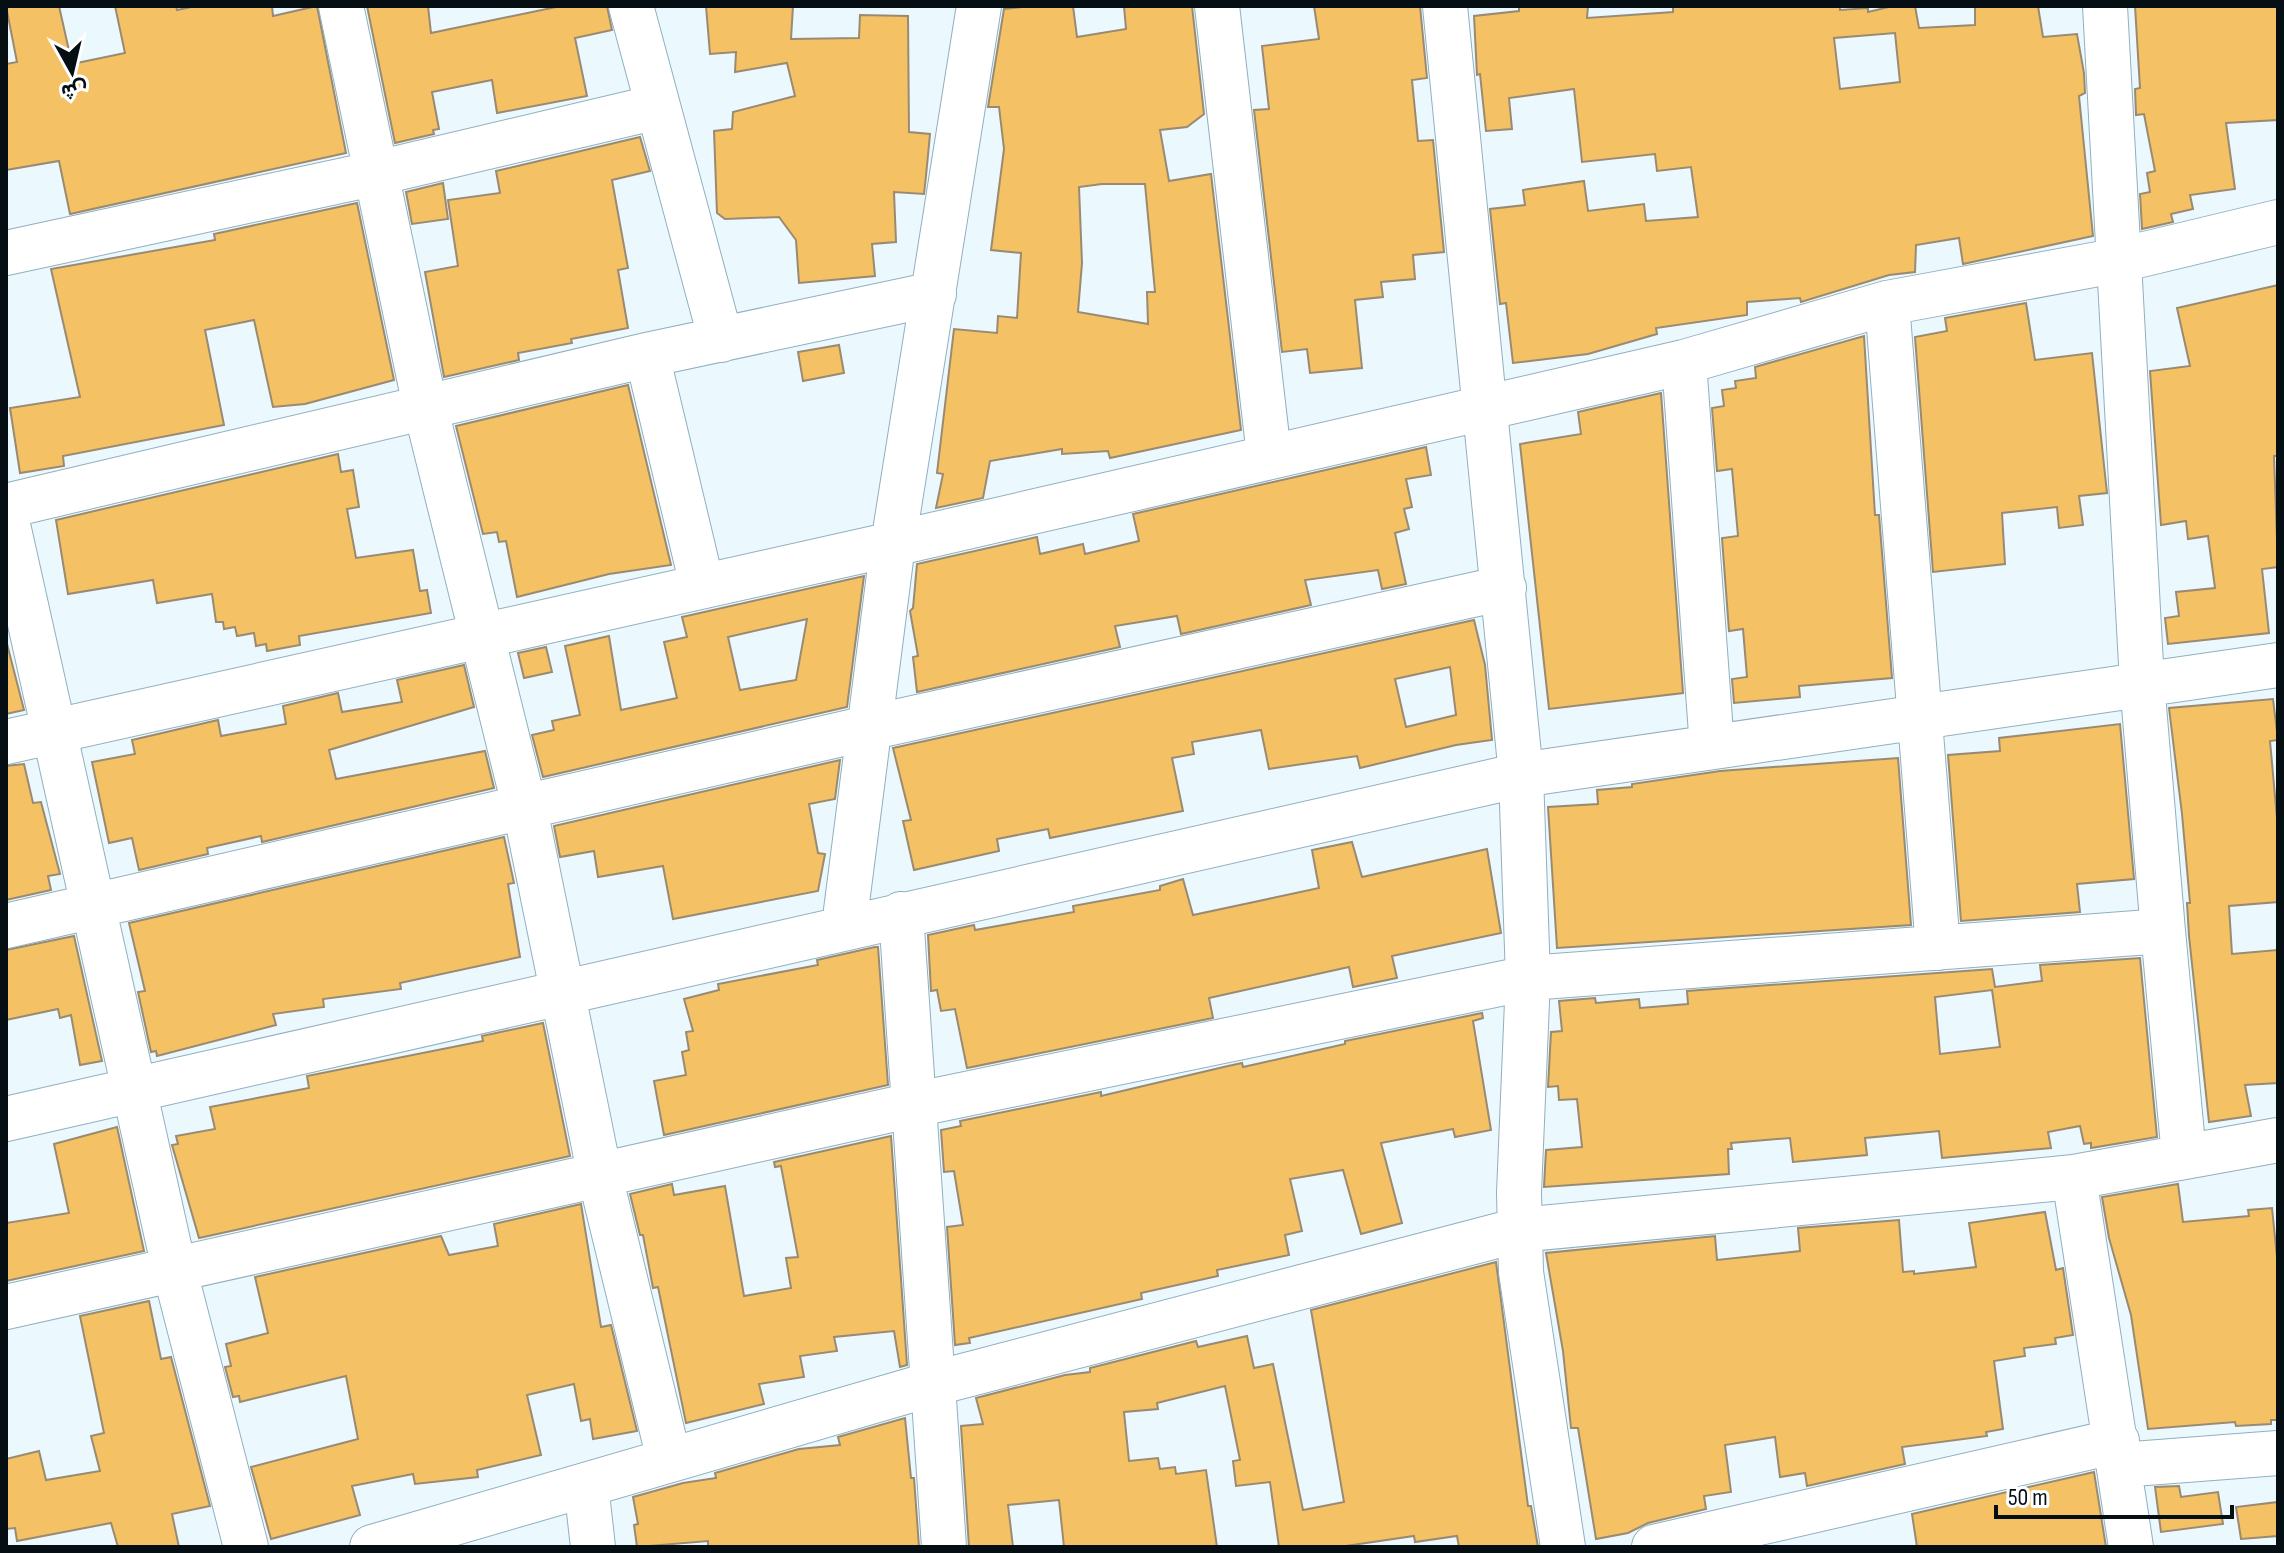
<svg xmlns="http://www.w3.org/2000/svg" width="2284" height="1553" viewBox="0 0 2284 1553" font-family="'Sofia Sans Condensed',Vazirmatn,sans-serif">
	<rect width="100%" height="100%" fill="#ebf8fe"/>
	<path fill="#f4c264" stroke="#998a71" stroke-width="2" fill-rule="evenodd" d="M 6,6 L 59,6 L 72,64 L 125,53 L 115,6 L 176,6 L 177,10 L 196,6 L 272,6 L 273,16 L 317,6 L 346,153 L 70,214 L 59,161 L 6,170 L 6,64 L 17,62 Z
		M 367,6 L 428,6 L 431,33 L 561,6 L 607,6 L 612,30 L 575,38 L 587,96 L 497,113 L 492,80 L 432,92 L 439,129 L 433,130 L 434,134 L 395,143 Z
		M 706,6 L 793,6 L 791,39 L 859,38 L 860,15 L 908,16 L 909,132 L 930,134 L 926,176 L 924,194 L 894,192 L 896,242 L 872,244 L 875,276 L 799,283 L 796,240 L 779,217 L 725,219 L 717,213 L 714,131 L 732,129 L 733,112 L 795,96 L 787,63 L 735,72 L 736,52 L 710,54 Z
		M 1031,6 L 1073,6 L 1077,37 L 1126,29 L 1124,6 L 1192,6 L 1204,114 L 1187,127 L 1160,130 L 1169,181 L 1211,174 L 1241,430 L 1110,458 L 1108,451 L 1062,454 L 1062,449 L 990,461 L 983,498 L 936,508 L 943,474 L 937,473 L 954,329 L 997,333 L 998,316 L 1017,318 L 1021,253 L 991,250 L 1004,149 L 999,107 L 988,107 L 1004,9 ZM 1102,184 L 1145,184 L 1155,292 L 1147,292 L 1148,324 L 1078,312 L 1082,263 L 1079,187 Z
		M 1314,6 L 1420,6 L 1427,78 L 1412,80 L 1418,141 L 1433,140 L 1444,252 L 1413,255 L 1415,279 L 1381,282 L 1383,297 L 1355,300 L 1362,368 L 1310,373 L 1307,349 L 1282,352 L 1254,110 L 1269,109 L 1262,46 L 1319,39 Z
		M 1519,6 L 1588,6 L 1587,18 L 1673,12 L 1673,6 L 1840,6 L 1840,10 L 1868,8 L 1868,12 L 1893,6 L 1915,6 L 1919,28 L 1975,25 L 1975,6 L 2038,6 L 2043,37 L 2077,34 L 2084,73 L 2085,93 L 2079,96 L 2093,236 L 1963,264 L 1959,238 L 1916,245 L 1915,272 L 1889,275 L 1801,302 L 1800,298 L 1747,302 L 1747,315 L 1656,328 L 1657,334 L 1588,354 L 1513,363 L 1506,303 L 1500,304 L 1490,209 L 1525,205 L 1523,190 L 1584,181 L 1588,211 L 1644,204 L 1646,221 L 1698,217 L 1691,167 L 1657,171 L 1655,154 L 1582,162 L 1574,89 L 1509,98 L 1512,129 L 1486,131 L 1480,74 L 1477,75 L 1474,16 L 1519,11 ZM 1895,33 L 1900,82 L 1840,89 L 1834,38 Z
		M 2135,6 L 2278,6 L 2278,120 L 2226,123 L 2235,189 L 2190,195 L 2193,209 L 2171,214 L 2173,222 L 2142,229 L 2140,194 L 2150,192 L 2147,173 L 2155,171 L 2144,114 L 2136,115 L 2135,89 L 2140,88 Z
		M 640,137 L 650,171 L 612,180 L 628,268 L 618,270 L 628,328 L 571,339 L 572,343 L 518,353 L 519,360 L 444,377 L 425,272 L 458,266 L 448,200 L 500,193 L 496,171 Z
		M 443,183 L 448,219 L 412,224 L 406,192 Z
		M 357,203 L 394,380 L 305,404 L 273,407 L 254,320 L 205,330 L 224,425 L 63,456 L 64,466 L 20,473 L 10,408 L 80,397 L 51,269 L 215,240 L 214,234 Z
		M 2278,285 L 2278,456 L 2274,456 L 2278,567 L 2262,569 L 2269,633 L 2168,644 L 2165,618 L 2179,616 L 2176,592 L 2215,588 L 2208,536 L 2188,539 L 2186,521 L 2161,525 L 2150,371 L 2190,366 L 2177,308 Z
		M 2026,303 L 2035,360 L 2092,353 L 2107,493 L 2079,496 L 2083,525 L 2059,528 L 2057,507 L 2002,513 L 2005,564 L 1933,572 L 1915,337 L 1947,331 L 1945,318 Z
		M 1864,336 L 1875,515 L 1879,515 L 1892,678 L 1799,686 L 1800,697 L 1734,703 L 1732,679 L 1747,677 L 1743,629 L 1729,631 L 1722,538 L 1738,536 L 1732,469 L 1717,471 L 1712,408 L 1724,406 L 1722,390 L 1736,388 L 1735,381 L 1756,378 L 1755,367 Z
		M 839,345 L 844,373 L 803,381 L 798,352 Z
		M 628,385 L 671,565 L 609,574 L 517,597 L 506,541 L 499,542 L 497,532 L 483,534 L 456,426 Z
		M 1661,393 L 1683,693 L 1549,709 L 1520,444 L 1581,434 L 1578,412 Z
		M 1426,447 L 1431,475 L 1406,479 L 1412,507 L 1404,509 L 1409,529 L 1395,533 L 1406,584 L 1382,589 L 1378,570 L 1305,580 L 1311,605 L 1181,634 L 1177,616 L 1115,626 L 1120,647 L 917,692 L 913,657 L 918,656 L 910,611 L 913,608 L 917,564 L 1037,537 L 1040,554 L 1083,544 L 1085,554 L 1139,541 L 1133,514 Z
		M 338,454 L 341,472 L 353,470 L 359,507 L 347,509 L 356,558 L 413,550 L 420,591 L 427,590 L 431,613 L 299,636 L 300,645 L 267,651 L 266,644 L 256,646 L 254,633 L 237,636 L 235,627 L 224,629 L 223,622 L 216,622 L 212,594 L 157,603 L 153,580 L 68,594 L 56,520 Z
		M 864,576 L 847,707 L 543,777 L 532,735 L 554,730 L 552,721 L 580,715 L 565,646 L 609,636 L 621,710 L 677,698 L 664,642 L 687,637 L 682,617 ZM 807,619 L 796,680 L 740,690 L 728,637 Z
		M 1474,620 L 1485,665 L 1492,740 L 1456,745 L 1360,768 L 1357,756 L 1269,769 L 1261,730 L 1192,742 L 1194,754 L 1172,758 L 1183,811 L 1050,838 L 1048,829 L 997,839 L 999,851 L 914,870 L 903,821 L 911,820 L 893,748 ZM 1450,667 L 1456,715 L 1406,727 L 1395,679 Z
		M 6,640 L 24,710 L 6,714 Z
		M 546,647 L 552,672 L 524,678 L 518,653 Z
		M 464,665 L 474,707 L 329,750 L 336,779 L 485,751 L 494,788 L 262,842 L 261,836 L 207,848 L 208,854 L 139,870 L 132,838 L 109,843 L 92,762 L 135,754 L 132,740 L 218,720 L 221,736 L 286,724 L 283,706 L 338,693 L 342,712 L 402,702 L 397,680 Z
		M 2273,699 L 2278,740 L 2270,741 L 2278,829 L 2278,902 L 2229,906 L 2232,954 L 2277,950 L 2278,1083 L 2245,1085 L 2251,1116 L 2209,1122 L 2189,936 L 2187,903 L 2190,903 L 2182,814 L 2169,708 Z
		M 2120,724 L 2134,879 L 2077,884 L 2080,912 L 1961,921 L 1948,755 L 2000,751 L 1999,738 Z
		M 1898,758 L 1911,925 L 1557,948 L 1548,807 L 1598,804 L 1597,790 L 1632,787 L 1632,784 L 1720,771 Z
		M 840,760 L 835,799 L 809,804 L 818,853 L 825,854 L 818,891 L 673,919 L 663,866 L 598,877 L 594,851 L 560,857 L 554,826 Z
		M 24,764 L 33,803 L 41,802 L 60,874 L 48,876 L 51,890 L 6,900 L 6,766 Z
		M 504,837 L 514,883 L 508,884 L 520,957 L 400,983 L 401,989 L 323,999 L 324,1007 L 273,1014 L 276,1025 L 157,1056 L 156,1051 L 151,1052 L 138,992 L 145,991 L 129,923 Z
		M 1352,842 L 1362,877 L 1487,849 L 1501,933 L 1392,956 L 1397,978 L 1353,987 L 1349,967 L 1209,998 L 1213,1018 L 967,1068 L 955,1009 L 941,1011 L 937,990 L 931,991 L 928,935 L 974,925 L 975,930 L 1074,912 L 1073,906 L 1160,890 L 1160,886 L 1183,879 L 1193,915 L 1268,899 L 1319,888 L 1312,850 Z
		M 74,936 L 102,1061 L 80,1065 L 71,1015 L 60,1018 L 58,1009 L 6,1020 L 6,950 Z
		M 875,947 L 878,947 L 888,1085 L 664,1135 L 654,1081 L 686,1075 L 682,1052 L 689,1050 L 686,1032 L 693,1031 L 684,999 L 719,990 L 718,984 L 818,965 L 817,960 Z
		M 2140,958 L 2157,1137 L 2091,1148 L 2091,1143 L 2084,1144 L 2080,1126 L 2048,1132 L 2051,1148 L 1942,1158 L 1939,1131 L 1865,1138 L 1867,1155 L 1793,1162 L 1790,1138 L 1731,1143 L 1732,1149 L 1728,1149 L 1729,1174 L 1544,1187 L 1546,1150 L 1582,1147 L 1577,1099 L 1559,1100 L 1558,1086 L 1548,1087 L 1551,1032 L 1562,1031 L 1559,1001 L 1595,998 L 1596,1003 L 1639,999 L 1640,1008 L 1688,1004 L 1687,991 L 1992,969 L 1995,987 L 2042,981 L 2040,965 ZM 1992,990 L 2000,1047 L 1940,1054 L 1935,997 Z
		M 1482,1013 L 1483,1018 L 1473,1021 L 1491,1130 L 1455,1137 L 1453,1129 L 1381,1143 L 1402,1223 L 1361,1234 L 1343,1170 L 1290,1179 L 1302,1231 L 1285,1235 L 1289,1255 L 1217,1270 L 1218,1276 L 1141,1293 L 1142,1299 L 969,1338 L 970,1343 L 955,1345 L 947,1227 L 963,1225 L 954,1171 L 944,1172 L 941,1130 L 961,1126 L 960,1121 L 1101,1092 L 1101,1096 L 1228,1066 L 1242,1063 L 1243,1067 L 1345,1044 L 1345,1041 Z
		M 543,1023 L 570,1156 L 199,1238 L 172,1145 L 178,1144 L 176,1136 L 215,1129 L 210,1107 L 309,1088 L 307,1076 L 483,1041 L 482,1036 Z
		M 117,1127 L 144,1251 L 6,1281 L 6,1223 L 69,1213 L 54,1144 Z
		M 891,1136 L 907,1365 L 900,1367 L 894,1331 L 834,1337 L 837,1351 L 800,1356 L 804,1377 L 759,1384 L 764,1404 L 686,1423 L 658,1287 L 653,1288 L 643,1235 L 640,1235 L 630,1194 L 672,1184 L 674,1195 L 725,1186 L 744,1296 L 791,1288 L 786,1258 L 798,1257 L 781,1166 L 775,1167 L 774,1162 Z
		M 2178,1184 L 2183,1222 L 2249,1216 L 2248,1210 L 2272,1208 L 2278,1267 L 2278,1420 L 2271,1420 L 2271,1424 L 2236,1426 L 2235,1422 L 2148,1429 L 2131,1315 L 2109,1238 L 2102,1197 Z
		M 581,1204 L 601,1327 L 611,1325 L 637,1431 L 593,1439 L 590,1419 L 581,1421 L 574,1384 L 527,1395 L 541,1455 L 477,1470 L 478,1477 L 415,1484 L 413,1474 L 352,1486 L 360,1515 L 271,1539 L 251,1467 L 358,1439 L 346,1376 L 240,1402 L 239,1396 L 233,1397 L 225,1367 L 231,1366 L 226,1344 L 268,1333 L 255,1277 L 441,1236 L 449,1255 L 498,1246 L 494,1224 Z
		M 2045,1212 L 2056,1270 L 2063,1268 L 2073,1335 L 2055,1338 L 2056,1344 L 2024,1348 L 2025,1356 L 1994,1361 L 2003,1429 L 1986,1432 L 1987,1436 L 1902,1447 L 1905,1464 L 1807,1486 L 1805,1473 L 1780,1477 L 1775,1437 L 1725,1445 L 1731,1492 L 1704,1496 L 1706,1509 L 1648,1523 L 1628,1533 L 1596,1539 L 1578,1428 L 1571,1428 L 1563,1351 L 1546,1253 L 1715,1236 L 1717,1260 L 1800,1251 L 1798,1228 L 1899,1220 L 1903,1272 L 1914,1271 L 1914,1274 L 1976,1267 L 1969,1223 Z
		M 1496,1262 L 1528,1506 L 1531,1506 L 1538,1547 L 1459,1547 L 1457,1536 L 1415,1542 L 1414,1536 L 1339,1547 L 1279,1547 L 1270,1482 L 1236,1486 L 1233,1461 L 1240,1460 L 1225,1386 L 1157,1403 L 1158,1409 L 1124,1412 L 1129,1461 L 1158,1458 L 1160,1469 L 1175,1467 L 1176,1474 L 1206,1470 L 1217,1547 L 1064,1547 L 1059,1500 L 1008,1505 L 1013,1547 L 969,1547 L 961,1426 L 983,1424 L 976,1398 L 1065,1375 L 1090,1372 L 1090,1368 L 1196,1341 L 1198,1347 L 1247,1336 L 1254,1368 L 1273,1364 L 1303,1510 L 1344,1502 L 1311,1310 Z
		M 149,1301 L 161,1359 L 171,1357 L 210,1506 L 172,1514 L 179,1547 L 118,1547 L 111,1523 L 17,1541 L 15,1528 L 6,1529 L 6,1459 L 39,1451 L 46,1480 L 100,1471 L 91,1436 L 104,1433 L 80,1316 Z
		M 905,1418 L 911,1478 L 914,1478 L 919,1547 L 708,1547 L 708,1541 L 637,1547 L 634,1525 L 638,1524 L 633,1497 L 683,1483 L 716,1478 L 715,1473 L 799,1449 L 840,1445 L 838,1437 Z
		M 2094,1472 L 2106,1547 L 1917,1547 L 1912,1514 Z
		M 2179,1486 L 2181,1497 L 2218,1492 L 2223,1524 L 2161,1532 L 2155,1487 Z
		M 2278,1502 L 2278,1536 L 2241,1539 L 2236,1507 Z"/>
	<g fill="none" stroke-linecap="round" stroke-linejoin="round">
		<g stroke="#90b0be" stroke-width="46">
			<path id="minor" d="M 341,6 L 425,406 L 525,809 L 600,1176 L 669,1459
				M 631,6 L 721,340
				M 1217,6 L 1269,455
				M 1445,6 L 1521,775 L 1528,978 L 1519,1193 L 1521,1272 L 1563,1547
				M 6,253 L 377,173 L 657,107
				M 1887,303 L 1938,948
				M 647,355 L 702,585
				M 1684,362 L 1712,747
				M 6,506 L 647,355 L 934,294
				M 6,516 L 174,1268 L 246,1547
				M 6,742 L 893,544 L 1684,362 L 1887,303 L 2120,260 L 2278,222
				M 901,914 L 944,1547
				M 6,926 L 868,728 L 1504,588
				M 844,926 L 893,544 L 979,6
				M 2163,931 L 2184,1156
				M 6,1119 L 1521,775 L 2278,665
				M 2074,1177 L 2131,1547
				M 6,1307 L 913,1105 L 1528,978 L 2163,931 L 2142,683 L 2105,6
				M 2120,1465 L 2278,1453
				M 586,1485 L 593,1547
				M 372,1547 L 932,1384 L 1519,1230 L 2074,1177 L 2278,1140
				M 1654,1547 L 2117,1441"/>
		</g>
		<use href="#minor" stroke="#fff" stroke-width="44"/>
	</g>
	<rect width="2284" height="1553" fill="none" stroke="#040e13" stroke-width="16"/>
	<g transform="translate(72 72) rotate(172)" stroke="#ffffff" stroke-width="6" paint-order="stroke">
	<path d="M0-6L14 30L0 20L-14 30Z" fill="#040e13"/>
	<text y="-12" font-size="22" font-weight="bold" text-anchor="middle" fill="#040e13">ش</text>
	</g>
	<path d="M1996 1505v12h236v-12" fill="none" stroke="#040e13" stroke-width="4"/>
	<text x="2008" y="1505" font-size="24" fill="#040e13" stroke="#ffffff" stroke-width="6" paint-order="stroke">50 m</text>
</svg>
